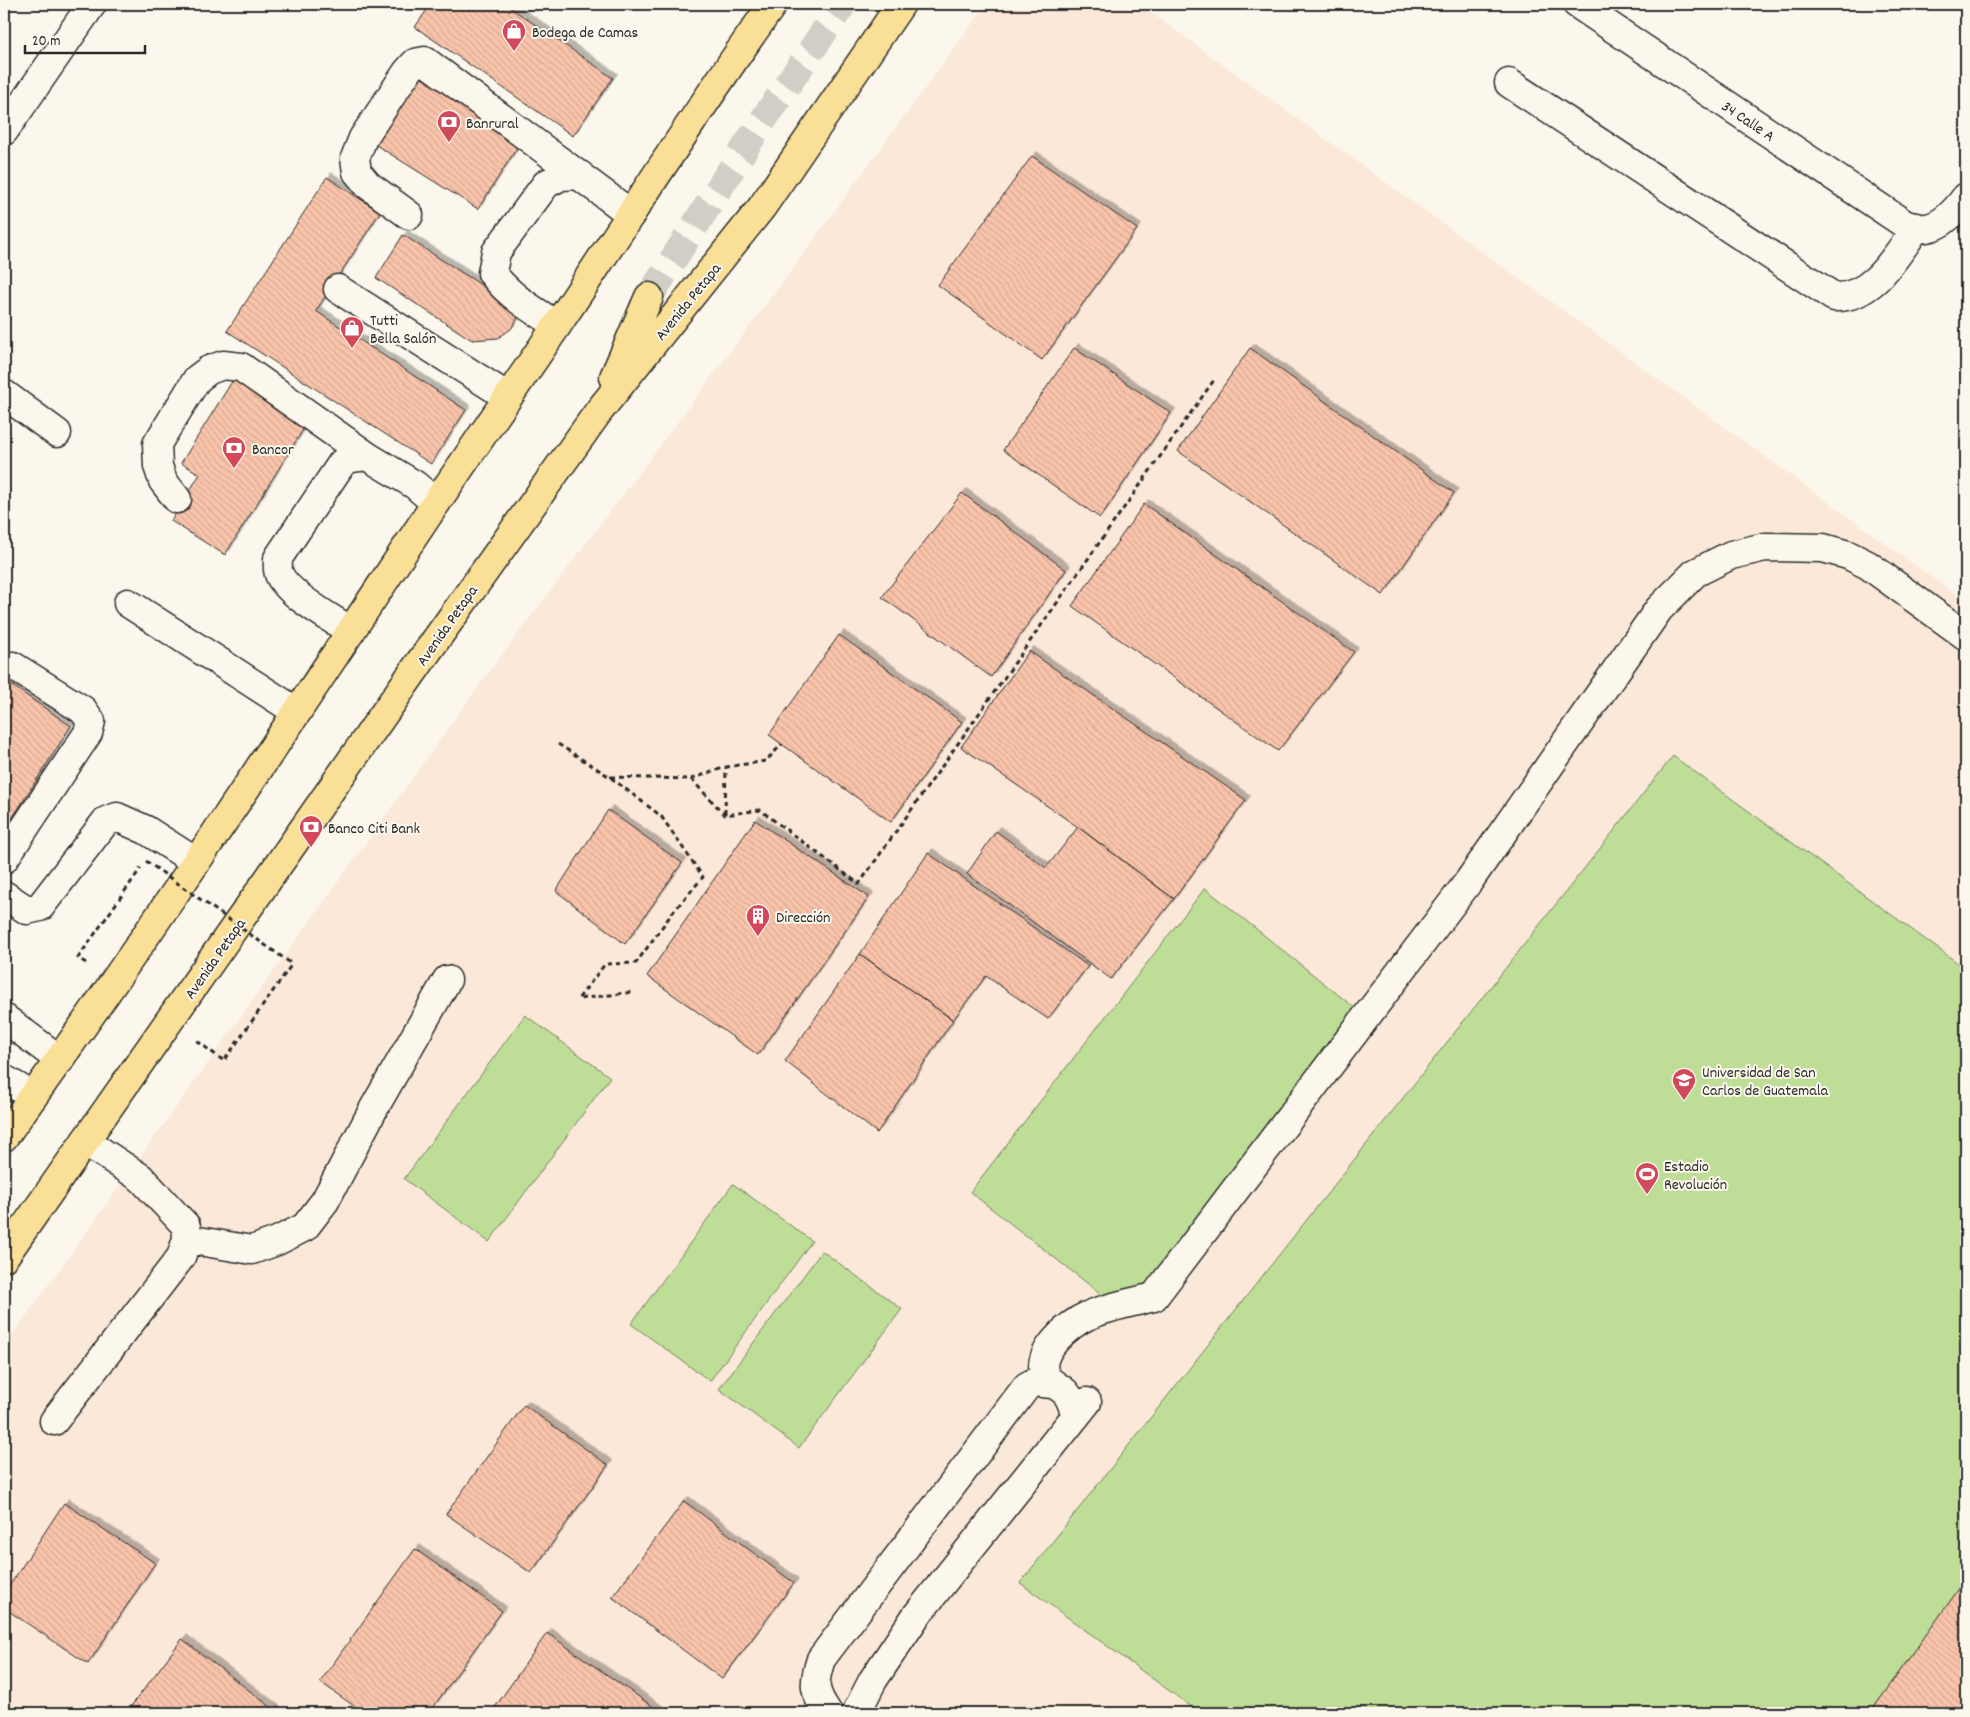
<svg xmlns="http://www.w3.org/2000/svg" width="1970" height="1717" viewBox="0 0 1970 1717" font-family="Dekko,sans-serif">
	<defs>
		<pattern id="building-back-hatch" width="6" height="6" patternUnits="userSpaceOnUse" patternTransform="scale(1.25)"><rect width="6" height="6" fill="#fac4ab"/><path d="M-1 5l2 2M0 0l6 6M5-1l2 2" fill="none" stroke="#d6a993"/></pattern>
		<filter id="shadow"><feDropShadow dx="4.5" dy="-4.5" stdDeviation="0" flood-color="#0004"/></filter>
	</defs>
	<rect width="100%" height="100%" fill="#fbf7ec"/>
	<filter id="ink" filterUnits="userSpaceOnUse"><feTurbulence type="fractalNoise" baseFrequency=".02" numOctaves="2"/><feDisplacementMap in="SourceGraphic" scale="10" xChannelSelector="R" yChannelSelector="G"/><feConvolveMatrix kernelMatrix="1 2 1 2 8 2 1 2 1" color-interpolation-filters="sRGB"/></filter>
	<g filter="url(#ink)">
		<path fill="#fbe8d8" d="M 987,4 L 1139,4 L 1966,602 L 1966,1713 L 4,1713 L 4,1347 L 475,691 L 762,310 Z"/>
		<path fill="#bede97" stroke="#748461" d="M 1673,756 L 1966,969 L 1966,1713 L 1200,1713 L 1020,1583 Z
			M 1205,888 L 1361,1013 L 1128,1315 L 970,1192 Z
			M 525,1015 L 610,1077 L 489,1242 L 404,1179 Z
			M 733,1184 L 812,1241 L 710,1381 L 631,1324 Z
			M 822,1251 L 902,1309 L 799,1448 L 719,1389 Z"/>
		<path fill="url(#building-back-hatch)" stroke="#2b2b2b" filter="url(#shadow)" d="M 431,4 L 505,4 L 613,78 L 573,136 L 415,27 Z
			M 420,77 L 522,140 L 478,209 L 376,145 Z
			M 1032,156 L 1137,229 L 1042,360 L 938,285 Z
			M 327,177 L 380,212 L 316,311 L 466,410 L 431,464 L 227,331 Z
			M 403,235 L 522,311 L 511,329 L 498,338 L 472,340 L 376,278 Z
			M 1074,348 L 1171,413 L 1100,518 L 1003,450 Z
			M 1250,348 L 1454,493 L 1383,595 L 1178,451 Z
			M 233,380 L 306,425 L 225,555 L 171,521 L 200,474 L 181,463 Z
			M 962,493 L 1066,570 L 991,677 L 882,597 Z
			M 1144,504 L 1354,652 L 1278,751 L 1072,606 Z
			M 839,635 L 962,722 L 891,822 L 769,735 Z
			M 1029,651 L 1246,800 L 1174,899 L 1078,827 L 961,747 Z
			M 4,680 L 71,726 L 4,831 Z
			M 608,810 L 682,863 L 625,944 L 556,891 Z
			M 755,820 L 869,897 L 758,1055 L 647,976 Z
			M 1078,827 L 1174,899 L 1111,979 L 967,874 L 996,831 L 1046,868 Z
			M 928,853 L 1088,966 L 1048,1019 L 986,976 L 953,1020 L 860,954 Z
			M 860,954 L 953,1020 L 877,1133 L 785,1061 Z
			M 524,1405 L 608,1465 L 531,1573 L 446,1514 Z
			M 684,1501 L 794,1583 L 722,1679 L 612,1597 Z
			M 64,1503 L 155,1563 L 88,1664 L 4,1608 L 4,1594 Z
			M 415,1549 L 502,1611 L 429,1713 L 364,1713 L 320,1682 Z
			M 1966,1579 L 1966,1713 L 1870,1713 Z
			M 547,1633 L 662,1713 L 491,1713 Z
			M 182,1639 L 276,1711 L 275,1713 L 126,1713 Z"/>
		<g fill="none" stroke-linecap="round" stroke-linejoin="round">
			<path stroke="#d1cec5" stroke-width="28" stroke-dasharray="28 14" stroke-linecap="butt" d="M 649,297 L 759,126 L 843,4"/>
			<g stroke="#2b2b2b" stroke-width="31">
				<path id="minor" d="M 1577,4 L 1906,225 C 1912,226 1920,229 1926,228 C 1943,226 1957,209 1966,197
					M 1509,83 L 1834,297 C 1873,299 1897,254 1917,227
					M 4,131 L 92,4
					M 409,215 L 368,185 L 357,172 L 355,158 L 363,138 L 407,72 L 415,63 L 425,61 L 631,214
					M 338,289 L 508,397
					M 557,325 C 533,310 509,296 492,273 L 496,252 L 546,184 L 561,176 L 580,175
					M 4,394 L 57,433
					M 177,499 L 163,481 L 158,466 L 157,444 L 197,379 L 209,370 L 223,365 L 241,367 L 367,456 L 415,485 L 436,503
					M 128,603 L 297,712
					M 351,631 C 332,619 287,594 279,574 C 277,569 278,563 278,558 L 342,463 L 351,458 L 367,456
					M 4,666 L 13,666 L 83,710 L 91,721 L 88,733 L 4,859
					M 4,895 L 27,910 L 40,907 L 106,821 L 117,817 L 146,830 L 196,862
					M 4,1018 L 60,1060
					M 4,1079 L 33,1096
					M 187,1239 L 252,1250 L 277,1241 L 305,1227 L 325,1201 L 373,1110 L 447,980
					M 1076,1416 C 1073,1407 1071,1398 1065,1392 C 1058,1385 1049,1384 1045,1374 C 1035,1353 1069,1324 1087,1316 C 1106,1307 1134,1302 1154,1297 L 1469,881 L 1659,609 L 1695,573 L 1731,555 L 1765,547 L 1823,548 L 1848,555 L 1868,565 L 1966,636
					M 54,1421 L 181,1257 L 187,1239 L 186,1226 L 141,1178 L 85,1141
					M 828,1713 C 813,1691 813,1684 821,1659 L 1027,1386 L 1035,1382 L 1052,1384
					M 856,1713 L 873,1680 L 916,1616 L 1087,1402"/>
			</g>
			<g stroke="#2b2b2b" stroke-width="31">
				<path id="major" d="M 614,377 L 649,297
					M 4,1137 C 153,931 293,718 434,506 C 475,445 517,385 558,324 C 630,217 698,108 773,4
					M 4,1257 L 425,655 L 599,411 L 762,207 L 901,4"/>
			</g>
			<path stroke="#2b2b2b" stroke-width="3" stroke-dasharray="5 4" stroke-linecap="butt" d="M 558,744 L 610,777 L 661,816 L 703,877 L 673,912 L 636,963 L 605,964 L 578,999 L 634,992
				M 610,777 L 691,779 L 726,767 L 766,761 L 782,744
				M 691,779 L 725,815 L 760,810 L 859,884 L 1214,380
				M 725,814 L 726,767
				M 86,963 L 78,958 L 141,868
				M 197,1041 L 224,1061 L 292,964"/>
			<use href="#minor" stroke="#fbf7ec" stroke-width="28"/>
			<use href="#major" stroke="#fadf96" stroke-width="28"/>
			<path stroke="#2b2b2b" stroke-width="3" stroke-dasharray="5 4" stroke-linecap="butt" d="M 146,861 L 292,964"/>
		</g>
	</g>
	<defs>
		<g id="shop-pin" transform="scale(1.25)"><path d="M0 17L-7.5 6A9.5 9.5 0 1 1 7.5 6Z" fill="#d1495b" stroke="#fbf7ec"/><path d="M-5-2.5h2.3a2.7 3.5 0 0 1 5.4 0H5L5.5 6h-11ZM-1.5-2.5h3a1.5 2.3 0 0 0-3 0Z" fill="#fff"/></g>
		<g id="bank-pin" transform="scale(1.25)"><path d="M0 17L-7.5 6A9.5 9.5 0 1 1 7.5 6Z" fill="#d1495b" stroke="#fbf7ec"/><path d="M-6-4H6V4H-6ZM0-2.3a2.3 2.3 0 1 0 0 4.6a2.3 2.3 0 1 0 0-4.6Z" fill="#fff"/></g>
		<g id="building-pin" transform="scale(1.25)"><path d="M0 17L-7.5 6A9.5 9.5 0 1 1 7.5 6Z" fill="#d1495b" stroke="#fbf7ec"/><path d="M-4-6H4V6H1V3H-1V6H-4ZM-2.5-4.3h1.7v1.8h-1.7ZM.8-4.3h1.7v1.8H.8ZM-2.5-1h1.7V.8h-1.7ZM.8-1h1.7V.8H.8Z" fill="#fff"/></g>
		<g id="university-pin" transform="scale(1.25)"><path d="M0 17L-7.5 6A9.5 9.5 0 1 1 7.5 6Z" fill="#d1495b" stroke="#fbf7ec"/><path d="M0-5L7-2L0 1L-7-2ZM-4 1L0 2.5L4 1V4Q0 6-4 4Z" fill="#fff"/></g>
		<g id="stadium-pin" transform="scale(1.25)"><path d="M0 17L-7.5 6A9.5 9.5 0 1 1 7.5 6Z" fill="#d1495b" stroke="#fbf7ec"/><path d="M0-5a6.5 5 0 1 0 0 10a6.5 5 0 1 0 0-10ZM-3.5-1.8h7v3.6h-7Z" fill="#fff"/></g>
	</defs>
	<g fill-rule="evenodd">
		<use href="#shop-pin" x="514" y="31"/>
		<use href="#bank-pin" x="449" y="122"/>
		<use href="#shop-pin" x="352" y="328"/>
		<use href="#bank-pin" x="234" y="448"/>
		<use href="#bank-pin" x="311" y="827"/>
		<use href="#building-pin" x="758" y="916"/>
		<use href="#university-pin" x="1684" y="1080"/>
		<use href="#stadium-pin" x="1647" y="1174"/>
	</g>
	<g text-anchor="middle" stroke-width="4" stroke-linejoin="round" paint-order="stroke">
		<g font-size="16" fill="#2b2b2b" stroke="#fbf7ec" text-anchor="start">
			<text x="532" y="37">Bodega de Camas</text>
			<text x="466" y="128">Banrural</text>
			<text x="370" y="325">Tutti<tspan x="370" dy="18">Bella Salón</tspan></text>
			<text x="252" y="454">Bancor</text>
			<text x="328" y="833">Banco Citi Bank</text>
			<text x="776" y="922">Dirección</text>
			<text x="1702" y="1077">Universidad de San<tspan x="1702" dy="18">Carlos de Guatemala</tspan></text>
			<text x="1664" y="1171">Estadio<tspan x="1664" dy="18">Revolución</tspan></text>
		</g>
		<g font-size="16" fill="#2b2b2b" stroke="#fbf7ec">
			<text transform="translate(1749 120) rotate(34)" y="6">34 Calle A</text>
			<text transform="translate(687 301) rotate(-51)" y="6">Avenida Petapa</text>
			<text transform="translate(446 625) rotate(-55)" y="6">Avenida Petapa</text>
			<text transform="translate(214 958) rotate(-55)" y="6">Avenida Petapa</text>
		</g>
	</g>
	<rect width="1970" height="1717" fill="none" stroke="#fbf7ec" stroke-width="20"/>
	<rect x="10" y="10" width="1950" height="1697" fill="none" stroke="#2b2b2b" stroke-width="2" filter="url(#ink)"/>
	<path d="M25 45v8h120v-8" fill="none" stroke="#2b2b2b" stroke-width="2.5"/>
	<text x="32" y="45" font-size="15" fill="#2b2b2b" stroke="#fbf7ec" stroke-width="4" paint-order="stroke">20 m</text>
</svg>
